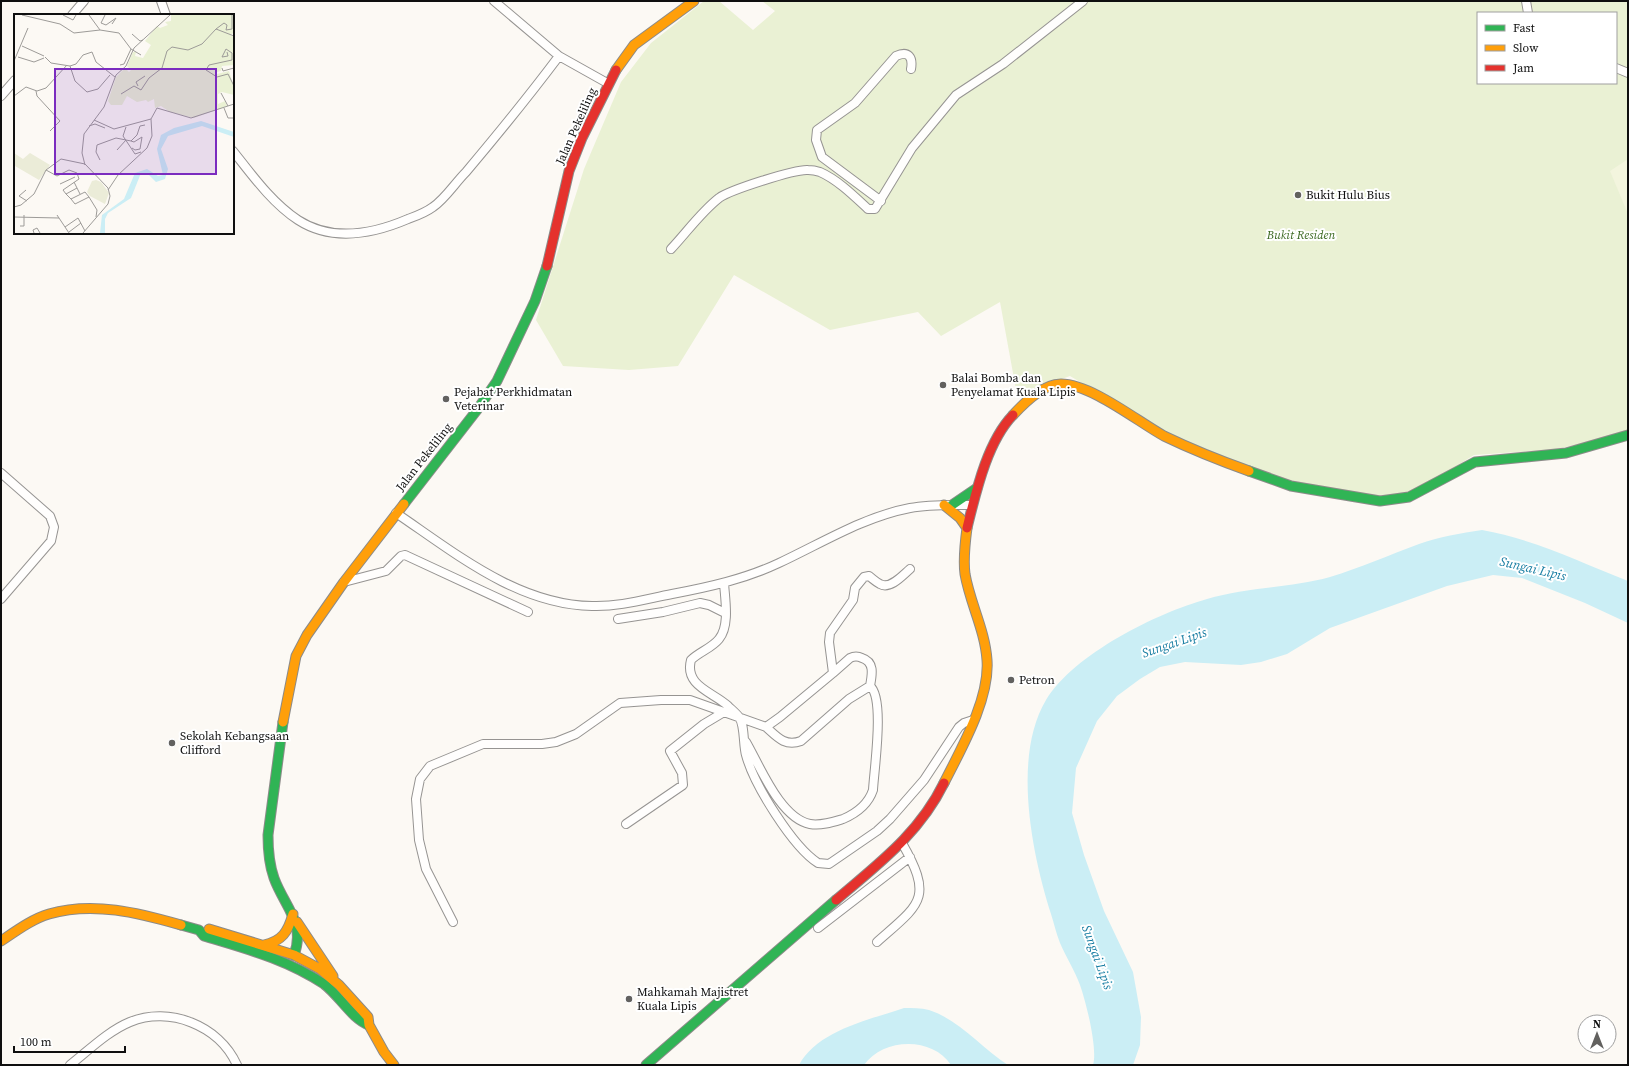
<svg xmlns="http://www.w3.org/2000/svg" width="1629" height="1066" viewBox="0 0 1629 1066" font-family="'Source Serif 4',serif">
	<rect width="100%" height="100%" fill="#fcf9f4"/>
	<path fill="#eaf1d4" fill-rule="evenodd" d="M 704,1 L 719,1 L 753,30 L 775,11 L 762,1 L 1628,1 L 1628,430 L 1590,442 L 1551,450 L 1474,455 L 1410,495 L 1385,500 L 1305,489 L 1168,434 L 1070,376 L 1017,395 L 1000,302 L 941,336 L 918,312 L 830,330 L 734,275 L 678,366 L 629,370 L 563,366 L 536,320 L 584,169 L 621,82 L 651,43 ZM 1478,13 L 1616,13 L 1616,83 L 1478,83 Z"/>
	<path fill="#f3f5de" d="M 1628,159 L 1628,214 L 1610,171 Z"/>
	<path fill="#cbeef5" d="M 1482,530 C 1533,539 1580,562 1628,581 L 1628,623 L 1585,603 L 1522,578 L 1493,575 L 1447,586 L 1330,628 L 1287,654 L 1261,662 L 1241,665 L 1185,662 L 1160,667 L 1140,679 L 1117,696 L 1097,721 L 1076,768 L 1072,813 L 1084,855 L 1104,911 L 1133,972 L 1141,1017 L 1140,1045 L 1133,1065 L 1093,1065 C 1098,1049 1086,1002 1080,985 C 1075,971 1066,957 1060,943 C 1056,933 1054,923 1051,914 C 1032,854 1012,757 1046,700 C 1074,654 1157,613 1207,599 C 1247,587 1290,588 1330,577 C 1360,568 1389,555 1419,544 C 1439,537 1461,533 1482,530 Z
		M 904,1008 C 912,1008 921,1008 929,1010 C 960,1020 981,1048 1008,1065 L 951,1065 C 932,1036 883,1038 864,1065 L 799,1065 C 818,1030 869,1020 904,1008 Z"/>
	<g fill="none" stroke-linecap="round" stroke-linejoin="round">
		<g stroke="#969492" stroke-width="10">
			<path id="street" d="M 161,1 L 166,15
				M 494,1 L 559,56 L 609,84
				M 1526,1 L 1528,13
				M 72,15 L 84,1
				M 1616,68 L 1628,73
				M 1,96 L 15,80
				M 233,151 C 252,175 272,203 298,220 C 332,242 373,234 408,219 C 416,216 425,213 433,207 C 445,199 455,183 466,172 C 498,134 529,96 559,56
				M 881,201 L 822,157 L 816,140 L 817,130 L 855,103 L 896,56 C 909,50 913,58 911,69
				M 671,249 C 687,232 701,212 719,198 C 730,190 795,169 808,170 C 812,170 817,171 820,172 C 838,180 854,196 868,209 L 875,209 L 912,148 L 956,95 L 1003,64 L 1083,1
				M 1,473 L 50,516 L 54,527 L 51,541 L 1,599
				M 396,513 C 455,553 518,605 592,606 C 619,607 646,599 672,594 C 709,587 745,579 779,563 C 822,543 863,517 910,508 C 930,504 952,505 972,505
				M 344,582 L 386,571 L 401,556 L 405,555 L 528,612
				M 724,583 C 725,599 730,626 719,639 C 712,648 699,652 691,660 C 684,686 713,692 728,706 C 731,709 736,713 739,717 C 745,725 743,745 746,755 C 754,785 793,847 818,863 L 829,864 L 877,831 L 890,819 L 924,780 L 959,727 L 964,723 L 973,720
				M 618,619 L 663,612 L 700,603 L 709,605 L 725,613
				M 833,673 L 850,658 C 854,656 858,656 862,658 C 875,662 872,675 870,686
				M 746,742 C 760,766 780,818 810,824 C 821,826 833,822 843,819 C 857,813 868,805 873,790 C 874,770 885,698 870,686 L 849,699 L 801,741 C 785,747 777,737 766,727
				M 626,824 L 683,785 L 682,773 L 670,751 L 704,724 L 724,712
				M 453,922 L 426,869 L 419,840 L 416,799 L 420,779 L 430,766 L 483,744 L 542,744 L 556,742 L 576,734 L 620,703 L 661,700 L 690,700 L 766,727 L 780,717 L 833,673 L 829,642 L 830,633 L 853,600 L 855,588 L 864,577 L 869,576 C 873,579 876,582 880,584 C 890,590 903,575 910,569
				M 818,928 L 910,857
				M 877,942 C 920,904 934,899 902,843
				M 70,1065 C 88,1051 108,1031 130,1022 C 169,1006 219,1025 237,1065"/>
		</g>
		<g stroke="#8c8b89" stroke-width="11">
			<path id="fast" d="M 1249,471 L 1291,486 L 1380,501 L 1409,497 L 1475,462 L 1566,453 L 1628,435
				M 404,504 L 477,410 L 497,381 L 535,301 L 547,266
				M 952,505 L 977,488
				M 283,722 L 268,835 C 268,849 269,864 274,878 C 284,906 306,923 294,955
				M 181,925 L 199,930 L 204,936 C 247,949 286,959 324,984 C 340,996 352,1019 369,1025
				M 646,1065 L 836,900"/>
		</g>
		<g stroke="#8c8b89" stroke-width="11">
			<path id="slow" d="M 616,70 L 634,45 L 694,1
				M 1013,415 C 1025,402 1043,384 1061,384 C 1091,384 1137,421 1164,436 C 1191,449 1221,461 1249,471
				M 944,505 L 960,518 L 967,528
				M 283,722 L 296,656 L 307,635 L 344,582 L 404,504
				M 944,783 C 961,749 990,699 987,660 C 985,630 970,603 965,574 C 963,559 965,543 967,528
				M 297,922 L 333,976
				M 209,929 L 294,955 L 320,969 L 339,985 L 368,1017 L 369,1025 L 384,1052 L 394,1065
				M 1,941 C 16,931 32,919 49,914 C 93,901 139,913 181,925
				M 264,945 C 282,941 288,932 293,914"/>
		</g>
		<g stroke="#8c8b89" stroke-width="11">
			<path id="jam" d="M 547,266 L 569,171 L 582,138 L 616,70
				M 967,528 C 976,492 987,442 1013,415
				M 836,900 C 878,864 919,834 944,783"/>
		</g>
		<use href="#street" stroke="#fffefd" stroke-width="8"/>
		<use href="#fast" stroke="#30b455" stroke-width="9"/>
		<use href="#slow" stroke="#ff9f0a" stroke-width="9"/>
		<use href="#jam" stroke="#e5322d" stroke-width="9"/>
	</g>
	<g fill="#62615f" stroke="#fff" stroke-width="1.5">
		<circle cx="1298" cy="195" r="4"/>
		<circle cx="943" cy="385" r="4"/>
		<circle cx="446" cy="399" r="4"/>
		<circle cx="1011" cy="680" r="4"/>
		<circle cx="172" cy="743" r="4"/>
		<circle cx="629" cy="999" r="4"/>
	</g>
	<g text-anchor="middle" stroke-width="4" stroke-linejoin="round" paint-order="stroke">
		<g font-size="12" fill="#0f0f0f" stroke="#fff">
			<text transform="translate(576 126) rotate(-66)" y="4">Jalan Pekeliling</text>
			<text transform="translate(424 457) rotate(-52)" y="4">Jalan Pekeliling</text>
		</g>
		<g font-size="12" fill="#0f0f0f" stroke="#fff" text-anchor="start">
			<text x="1306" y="199">Bukit Hulu Bius</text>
			<text x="951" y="382">Balai Bomba dan<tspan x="951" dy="14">Penyelamat Kuala Lipis</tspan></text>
			<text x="454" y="396">Pejabat Perkhidmatan<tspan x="454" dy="14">Veterinar</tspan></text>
			<text x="1019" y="684">Petron</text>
			<text x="180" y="740">Sekolah Kebangsaan<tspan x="180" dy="14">Clifford</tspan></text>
			<text x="637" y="996">Mahkamah Majistret<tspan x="637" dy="14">Kuala Lipis</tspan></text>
		</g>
		<g font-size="12" font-style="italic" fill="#3a681f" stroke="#fff">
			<text x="1301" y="239">Bukit Residen</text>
		</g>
		<g font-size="13" font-style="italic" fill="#177da2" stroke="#fff">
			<text transform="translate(1533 568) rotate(13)" y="5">Sungai Lipis</text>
			<text transform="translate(1174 642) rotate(-19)" y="5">Sungai Lipis</text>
			<text transform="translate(1098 957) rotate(70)" y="5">Sungai Lipis</text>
		</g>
	</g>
	<g transform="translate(14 14)">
		<rect width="220" height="220" fill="#fcf9f4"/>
		<path d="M 157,1 L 220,1 L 220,18 L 217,21 L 220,23 L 220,51 L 208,52 L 207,57 L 203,58 L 203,60 L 215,57 L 220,73 L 220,81 L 208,78 L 204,80 L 204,90 L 211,87 L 213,92 L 180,104 L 156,98 L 147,92 L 141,94 L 140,85 L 134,88 L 132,86 L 123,88 L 113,82 L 108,91 L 97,91 L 94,87 L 102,63 L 111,54 L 115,58 L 117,56 L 113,52 L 119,38 L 122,38 L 121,42 L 129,44 L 137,31 L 131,27 L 143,12 L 146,14 L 154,11 L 151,8 L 157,7 Z" fill="#eaf1d4"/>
		<path d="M 0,139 L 9,145 L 16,139 L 36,151 L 25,166 L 1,152 ZM 82,166 L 87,168 L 95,179 L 91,190 L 76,182 L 73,178 L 78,167 Z" fill="#ebecd8"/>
		<path d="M 187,107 L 220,118 L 220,123 L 188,112 L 154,122 L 147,135 L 154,155 L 151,165 L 142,168 L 133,159 L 127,159 L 117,184 L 94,199 L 91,205 L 91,219 L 86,219 L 88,201 L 110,185 L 121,159 L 133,155 L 144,162 L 149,161 L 143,135 L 147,121 L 160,114 Z" fill="#cbeef5"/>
		<path fill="none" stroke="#9d9b98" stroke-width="1" d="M 8,1 L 46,10 L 60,19 L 86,16M 49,1 L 59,6 L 62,1M 75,1 L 86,16 L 105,19 L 117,35 L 127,41M 91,1 L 87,9 L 92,11 L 102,4 L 98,10M 202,15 L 210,9 L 213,11 L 212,16 L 218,15 L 218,1M 118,20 L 126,27 L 129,26M 8,32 L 30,42M 213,38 L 214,42 L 208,43 L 212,35 L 218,39 L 218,46 L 195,51 L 192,56 L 203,63 L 214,60 L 220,72M 4,43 L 20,48 L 30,44M 31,43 L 37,49 L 56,52 L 62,50 L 69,41 L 78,38 L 82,48 L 101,63M 0,47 L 14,14M 106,51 L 110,50 L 117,35M 56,52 L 61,67 L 73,78 L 84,75 L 96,61M 208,54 L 209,57 L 220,54M 124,72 L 122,68 L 131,62M 22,77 L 23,82 L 46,107 L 36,117M 207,79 L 214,92M 107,80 L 120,72 L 127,76 L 135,64 L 148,54 L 153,37 L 158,33 L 174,36 L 188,30 L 202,15 L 220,22M 0,82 L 12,73 L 23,77 L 32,74 L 53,51M 210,94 L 214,104 L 220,104M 80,106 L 100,115 L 137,105M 75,112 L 81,110 L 91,114M 112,113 L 109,122 L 121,140 L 127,138M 117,127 L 120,128 L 128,123 L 126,135 L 121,136 L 118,134M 103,136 L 112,126M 86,146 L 82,138 L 83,131 L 102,124 L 117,127 L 123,121 L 126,112 L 131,111M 71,151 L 68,139 L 70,120 L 90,93 L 102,61 L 112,52 L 120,34 L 156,1M 32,156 L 43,162 L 55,156 L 63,159 L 65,165 L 49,176 L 52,180 L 57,185 L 61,190 L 75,183 L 71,178 L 57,185M 60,168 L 66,180M 46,170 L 61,163M 12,176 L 5,182 L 13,187M 94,176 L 104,161 L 133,134 L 138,122 L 137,105 L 143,94 L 177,104 L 220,90M 52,180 L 63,174M 75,183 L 83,196 L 82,203M 0,193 L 7,191 L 20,180 L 32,156 L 47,145 L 71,150 L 94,174M 43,201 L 55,219M 0,203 L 45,204M 6,212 L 10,212 L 10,201M 51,213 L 64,204 L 71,217M 55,218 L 67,209M 20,219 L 19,216 L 23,214 L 26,219M 69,219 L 94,190 L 96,182 L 94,174"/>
		<path fill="#7b2cbf" fill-opacity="0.15" stroke="#7b2cbf" stroke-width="2" d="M 41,55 L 202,55 L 202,160 L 41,160 Z"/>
		<rect width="220" height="220" fill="none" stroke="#0f0f0f" stroke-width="2"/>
	</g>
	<rect width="1629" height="1066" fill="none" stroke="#0f0f0f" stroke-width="4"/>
	<rect x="1477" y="12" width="140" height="72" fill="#ffffff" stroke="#9f9f9f"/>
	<rect x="1485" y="25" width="20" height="6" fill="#30b455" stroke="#9f9f9f"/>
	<text x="1513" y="32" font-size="12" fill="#0f0f0f">Fast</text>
	<rect x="1485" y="45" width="20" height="6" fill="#ff9f0a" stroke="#9f9f9f"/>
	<text x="1513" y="52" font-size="12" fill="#0f0f0f">Slow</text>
	<rect x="1485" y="65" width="20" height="6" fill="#e5322d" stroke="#9f9f9f"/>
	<text x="1513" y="72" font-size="12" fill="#0f0f0f">Jam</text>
	<g transform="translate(1597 1034)"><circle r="19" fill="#ffffff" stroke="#9f9f9f"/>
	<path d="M0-3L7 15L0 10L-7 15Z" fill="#62615f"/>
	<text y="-6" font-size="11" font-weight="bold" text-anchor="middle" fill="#0f0f0f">N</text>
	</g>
	<path d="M14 1046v6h111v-6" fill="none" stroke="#0f0f0f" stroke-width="2"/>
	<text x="20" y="1046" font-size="12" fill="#0f0f0f" stroke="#ffffff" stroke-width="3" paint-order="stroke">100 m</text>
</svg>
